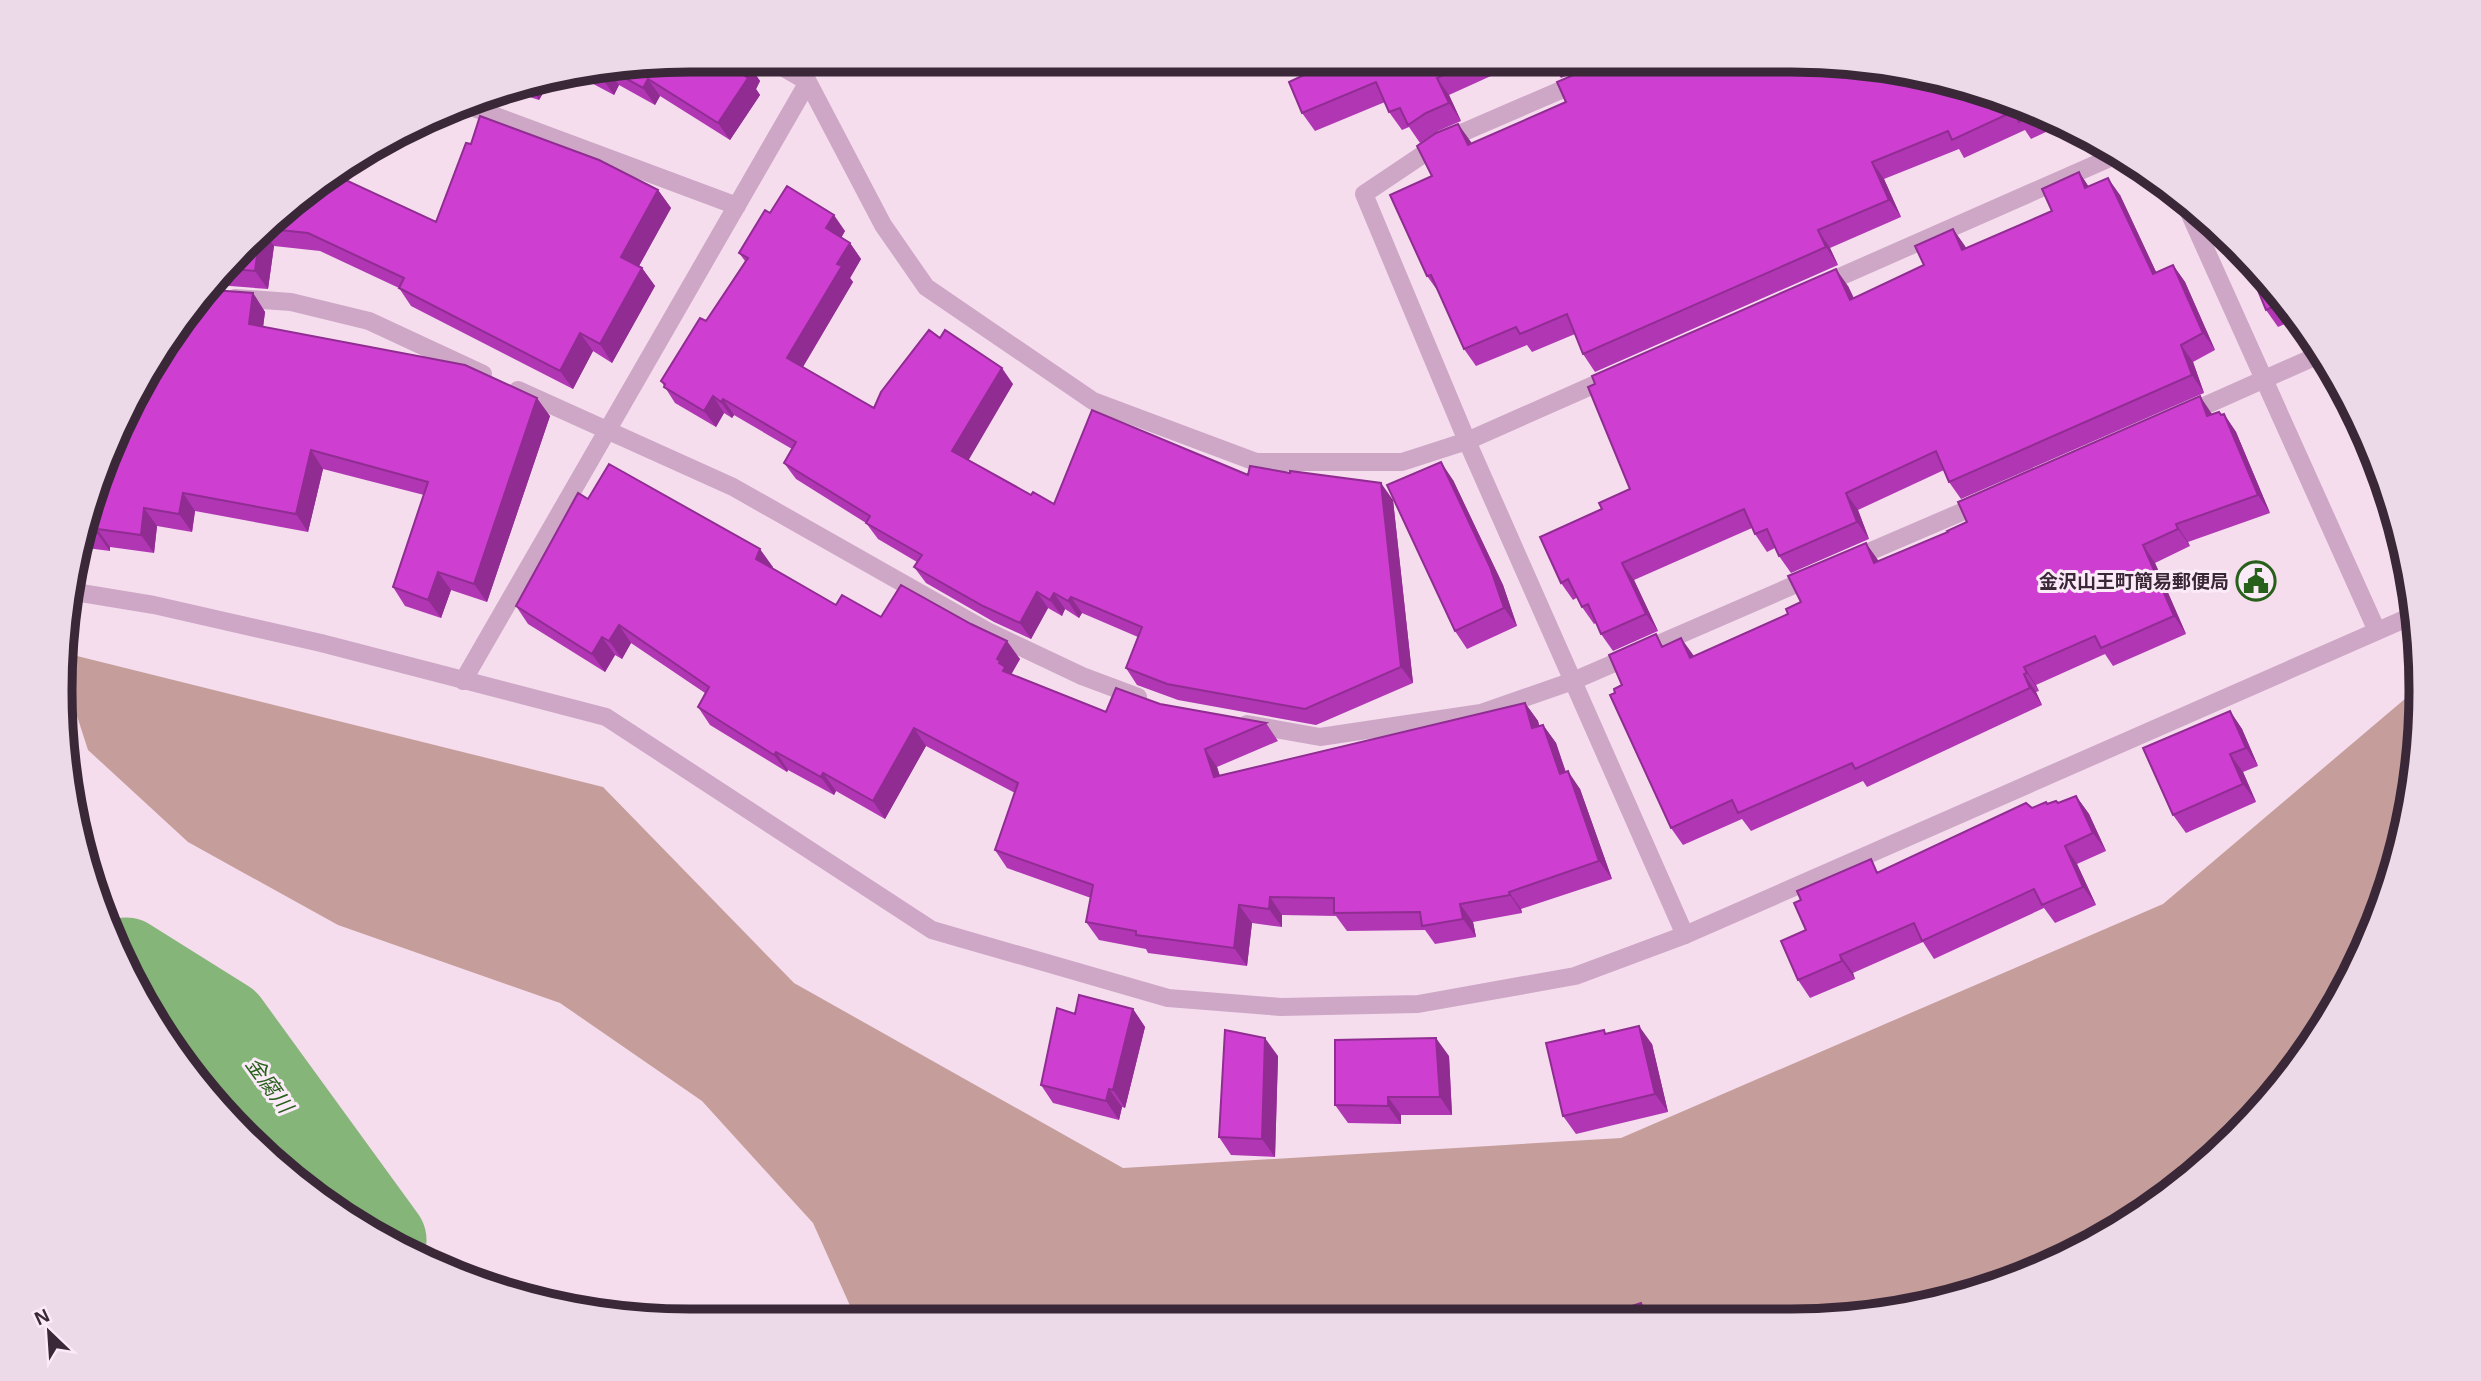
<svg xmlns="http://www.w3.org/2000/svg" width="2481" height="1381" viewBox="0 0 2481 1381" font-family="Helvetica,'Noto Sans JP',sans-serif">
	<rect width="100%" height="100%" fill="#f5ddee"/>
	<path fill="#c59e9b" d="M 69,654 L 603,787 L 794,983 L 1123,1168 L 1621,1138 L 2163,904 L 2406,698 L 2419,692 L 2416,772 L 2388,893 L 2337,1006 L 2265,1107 L 2141,1215 L 1994,1288 L 1872,1316 L 856,1319 L 813,1223 L 702,1101 L 560,1003 L 338,925 L 188,842 L 88,750 L 66,682 Z"/>
	<g fill="none" stroke-linecap="round" stroke-linejoin="round">
		<path stroke="#86b579" stroke-width="89" d="M 126,962 L 225,1024 L 382,1240"/>
		<path stroke="#cea7c7" stroke-width="18" d="M 770,60 L 808,82 L 883,225 L 926,287 L 1093,401 L 1256,462 L 1402,462 L 1467,441 L 1607,379
			M 1582,81 L 1443,141 L 1364,194 L 1467,441 L 1685,935
			M 466,105 L 737,206
			M 2183,199 L 2377,631
			M 1819,286 L 2119,154
			M 235,298 L 291,302 L 369,321 L 483,374
			M 518,390 L 733,487 L 989,632 L 1082,676 L 1138,697
			M 2184,415 L 2321,354
			M 1850,560 L 1985,502
			M 463,681 L 808,82
			M 1247,724 L 1320,737 L 1481,713 L 1573,681 L 1815,576"/>
		<path stroke="#cea7c7" stroke-width="18" d="M 75,592 L 154,605 L 321,643 L 606,717 L 932,930 L 1168,998 L 1281,1007 L 1418,1004 L 1575,976 L 1685,935 L 2414,615"/>
	</g>
	<path fill="#b136b4" d="M 690,60 L 748,64 L 760,81 L 756,89 L 760,95 L 730,140 L 660,96 L 655,105 L 619,85 L 614,95 L 582,78 Z
		M 1336,60 L 1529,60 L 1513,66 L 1449,95 L 1461,121 L 1438,131 L 1420,143 L 1409,127 L 1402,130 L 1389,112 L 1385,102 L 1315,131 L 1302,113 Z
		M 1548,60 L 1602,61 L 1561,78 Z
		M 1954,81 L 2061,125 L 2031,139 L 2025,130 L 1964,158 L 1959,149 L 1884,179 L 1901,217 L 1830,248 L 1838,265 L 1595,372 L 1583,354 L 1575,334 L 1532,352 L 1527,345 L 1476,366 L 1464,349 L 1440,294 L 1427,276 L 1432,176 L 1458,124 L 1472,144 L 1566,102 Z
		M 549,83 L 539,100 L 507,90 Z
		M 2079,172 L 2088,186 L 2120,195 L 2156,272 L 2173,265 L 2185,282 L 2215,350 L 2193,362 L 2204,393 L 1961,499 L 1949,482 L 1944,470 L 1858,510 L 1869,539 L 1791,573 L 1779,556 L 1775,548 L 1767,552 L 1755,534 L 1752,528 L 1634,580 L 1658,631 L 1613,651 L 1601,634 L 1596,623 L 1594,624 L 1582,607 L 1578,597 L 1573,600 L 1561,583 L 1602,509 L 1630,489 L 1848,286 L 1854,298 L 1924,265 L 1953,229 L 1966,248 L 2052,211 Z
		M 342,178 L 436,222 L 658,190 L 671,208 L 639,266 L 642,268 L 655,286 L 612,363 L 593,351 L 573,389 L 411,306 L 399,288 L 320,251 L 274,246 L 268,289 L 217,285 L 306,190 Z
		M 770,213 L 845,231 L 841,238 L 850,243 L 861,259 L 850,278 L 853,282 L 803,367 L 874,408 L 940,338 L 1013,384 L 968,460 L 1031,495 L 1054,504 L 1248,475 L 1393,500 L 1413,683 L 1316,725 L 1178,700 L 1137,685 L 1126,668 L 1138,637 L 1082,613 L 1079,618 L 1065,609 L 1062,616 L 1048,608 L 1031,639 L 994,622 L 926,583 L 914,567 L 917,562 L 878,539 L 866,523 L 796,479 L 784,463 L 792,449 L 734,415 L 732,418 L 724,413 L 716,427 L 675,403 L 661,381 L 706,321 L 745,261 L 739,253 Z
		M 2244,256 L 2291,306 L 2298,318 L 2278,327 L 2266,310 Z
		M 253,293 L 265,312 L 263,327 L 550,416 L 487,602 L 451,590 L 441,618 L 405,606 L 393,587 L 424,495 L 323,469 L 308,532 L 195,511 L 192,532 L 157,526 L 154,553 L 110,547 L 110,551 L 79,547 L 81,528 Z
		M 2219,412 L 2222,415 L 2224,414 L 2236,432 L 2270,513 L 2188,542 L 2190,546 L 2155,563 L 2186,634 L 2113,666 L 2105,654 L 2036,685 L 2039,691 L 2036,692 L 2042,705 L 1867,787 L 1863,781 L 1751,831 L 1742,819 L 1683,845 L 1671,828 L 1615,693 L 1664,646 L 1694,656 L 1788,614 L 1801,602 L 1878,561 L 1948,532 L 1967,522 Z
		M 1453,480 L 1503,585 L 1517,626 L 1467,649 L 1455,631 Z
		M 588,499 L 773,567 L 772,568 L 836,605 L 1020,659 L 1011,674 L 1106,712 L 1160,704 L 1266,723 L 1278,741 L 1217,767 L 1220,776 L 1525,703 L 1538,721 L 1539,726 L 1543,725 L 1556,743 L 1566,772 L 1580,789 L 1612,879 L 1521,909 L 1522,913 L 1473,922 L 1476,937 L 1435,944 L 1425,930 L 1347,931 L 1336,916 L 1282,915 L 1282,927 L 1252,923 L 1247,966 L 1148,953 L 1146,949 L 1099,940 L 1086,922 L 1091,898 L 1007,868 L 995,850 L 1015,793 L 926,746 L 885,819 L 836,791 L 834,795 L 788,770 L 787,772 L 710,725 L 698,707 L 705,693 L 631,643 L 622,659 L 615,655 L 605,672 L 528,624 L 516,606 Z
		M 2230,711 L 2242,729 L 2258,766 L 2243,772 L 2256,802 L 2186,833 L 2173,815 Z
		M 2076,796 L 2089,814 L 2106,851 L 2077,864 L 2096,905 L 2055,923 L 2044,908 L 1934,959 L 1923,942 L 1853,973 L 1855,979 L 1810,998 L 1798,980 L 1806,930 L 2032,808 L 2048,804 L 2058,803 Z
		M 1133,1009 L 1145,1027 L 1125,1108 L 1122,1107 L 1119,1120 L 1053,1103 L 1041,1085 L 1075,1014 Z
		M 1606,1034 L 1652,1044 L 1668,1112 L 1576,1134 L 1563,1116 Z
		M 1278,1056 L 1275,1157 L 1231,1155 L 1219,1137 Z
		M 1449,1056 L 1452,1115 L 1401,1115 L 1401,1124 L 1348,1123 L 1335,1105 Z"/>
	<path fill="#902c92" d="M 748,64 L 760,81 L 756,89 L 760,95 L 730,140 L 718,123 Z
		M 610,73 L 619,85 L 614,95 L 602,78 L 604,74 Z
		M 1437,78 L 1449,95 L 1461,121 L 1449,103 Z
		M 648,79 L 660,96 L 655,105 L 643,88 Z
		M 549,83 L 539,100 L 530,86 Z
		M 1458,124 L 1471,142 L 1481,163 L 1468,145 Z
		M 1872,162 L 1884,179 L 1901,217 L 1889,200 Z
		M 343,170 L 340,189 L 331,177 Z
		M 2079,172 L 2091,190 L 2085,188 Z
		M 2108,178 L 2120,195 L 2165,291 L 2153,274 Z
		M 658,190 L 671,208 L 634,275 L 621,257 Z
		M 834,215 L 845,231 L 837,245 L 826,228 Z
		M 1953,229 L 1965,246 L 1974,267 L 1962,250 Z
		M 1818,230 L 1830,248 L 1838,265 L 1826,247 Z
		M 265,234 L 274,246 L 268,289 L 255,271 L 259,240 Z
		M 850,243 L 861,259 L 850,278 L 853,282 L 798,375 L 787,358 L 837,264 Z
		M 2173,265 L 2185,282 L 2215,350 L 2203,333 Z
		M 642,268 L 655,286 L 612,363 L 600,344 Z
		M 1836,269 L 1848,286 L 1862,317 L 1850,300 Z
		M 253,293 L 265,312 L 261,343 L 249,324 Z
		M 580,333 L 593,351 L 573,389 L 560,371 Z
		M 2181,345 L 2193,362 L 2204,393 L 2192,375 Z
		M 1002,368 L 1013,384 L 964,468 L 952,451 Z
		M 713,396 L 724,413 L 716,427 L 704,411 Z
		M 2200,396 L 2212,414 L 2207,416 Z
		M 537,398 L 550,416 L 487,602 L 474,584 Z
		M 723,399 L 734,415 L 732,418 L 721,402 Z
		M 2219,412 L 2229,425 L 2224,414 L 2236,432 L 2270,513 L 2258,495 Z
		M 311,450 L 323,469 L 308,532 L 296,514 Z
		M 1441,462 L 1453,480 L 1503,585 L 1517,626 L 1504,608 Z
		M 1381,483 L 1393,500 L 1413,683 L 1401,667 Z
		M 183,493 L 195,511 L 192,532 L 179,514 Z
		M 1846,493 L 1858,510 L 1869,539 L 1857,522 Z
		M 144,508 L 157,526 L 154,553 L 141,535 Z
		M 2176,524 L 2188,542 L 2190,546 L 2178,529 Z
		M 97,529 L 110,547 L 110,551 L 97,533 Z
		M 1866,543 L 1878,560 L 1886,581 L 1874,563 Z
		M 2143,545 L 2155,563 L 2186,634 L 2174,616 Z
		M 760,549 L 773,567 L 768,577 L 756,559 Z
		M 1622,563 L 1634,580 L 1658,631 L 1646,614 Z
		M 438,572 L 451,590 L 441,618 L 428,600 Z
		M 1037,592 L 1048,608 L 1031,639 L 1020,623 Z
		M 1054,593 L 1065,609 L 1062,616 L 1050,600 Z
		M 1071,597 L 1082,613 L 1079,618 L 1068,601 Z
		M 619,625 L 631,643 L 622,659 L 609,641 Z
		M 602,637 L 615,655 L 605,672 L 592,654 Z
		M 1681,638 L 1694,656 L 1690,658 Z
		M 1007,641 L 1020,659 L 1011,675 L 1015,689 L 999,663 L 997,659 Z
		M 2024,667 L 2036,685 L 2039,691 L 2027,673 Z
		M 2024,674 L 2036,692 L 2042,705 L 2030,688 Z
		M 1525,703 L 1538,721 L 1545,746 L 1532,728 Z
		M 2230,711 L 2242,729 L 2258,766 L 2246,748 Z
		M 1543,725 L 1556,743 L 1572,792 L 1560,774 Z
		M 914,728 L 926,746 L 885,819 L 873,801 Z
		M 1205,749 L 1217,767 L 1226,795 L 1214,777 Z
		M 776,752 L 788,770 L 787,772 L 774,755 Z
		M 2230,754 L 2243,772 L 2256,802 L 2243,784 Z
		M 1568,771 L 1580,789 L 1612,879 L 1599,861 Z
		M 823,773 L 836,791 L 834,795 L 821,777 Z
		M 2076,796 L 2089,814 L 2106,851 L 2093,833 Z
		M 2065,846 L 2077,864 L 2096,905 L 2083,887 Z
		M 1509,892 L 1521,909 L 1522,913 L 1510,895 Z
		M 1270,897 L 1282,915 L 1282,927 L 1269,909 Z
		M 1460,904 L 1473,922 L 1476,937 L 1463,919 Z
		M 1239,905 L 1252,923 L 1247,966 L 1234,948 Z
		M 1840,955 L 1853,973 L 1855,979 L 1842,961 Z
		M 1133,1009 L 1145,1027 L 1125,1108 L 1113,1090 Z
		M 1639,1026 L 1652,1044 L 1668,1112 L 1655,1094 Z
		M 1265,1038 L 1278,1056 L 1275,1157 L 1262,1139 Z
		M 1436,1038 L 1449,1056 L 1452,1115 L 1440,1097 Z
		M 1109,1089 L 1122,1107 L 1119,1120 L 1106,1101 Z
		M 1388,1097 L 1401,1115 L 1401,1124 L 1388,1106 Z
		M 1641,1303 L 1651,1317 L 1646,1317 Z"/>
	<path fill="#ce3fd1" stroke="#902c92" stroke-width="2" d="M 690,60 L 742,60 L 748,64 L 742,74 L 748,78 L 718,123 L 648,79 L 643,88 L 614,72 Z
		M 1336,60 L 1475,60 L 1437,78 L 1449,103 L 1426,113 L 1408,125 L 1400,108 L 1389,112 L 1376,82 L 1302,113 L 1289,82 Z
		M 1606,61 L 1831,61 L 1954,81 L 2035,114 L 2019,122 L 2014,111 L 1952,140 L 1948,131 L 1872,162 L 1889,200 L 1818,230 L 1826,247 L 1583,354 L 1567,314 L 1520,334 L 1516,327 L 1464,349 L 1431,275 L 1427,276 L 1390,195 L 1432,176 L 1417,146 L 1436,133 L 1458,124 L 1468,145 L 1566,102 L 1557,82 Z
		M 480,116 L 599,160 L 658,190 L 621,257 L 642,268 L 600,344 L 580,333 L 560,371 L 399,288 L 404,278 L 308,233 L 270,229 L 306,190 L 335,175 L 436,222 L 466,143 L 471,144 Z
		M 2079,172 L 2085,188 L 2108,178 L 2153,274 L 2173,265 L 2203,333 L 2181,345 L 2192,375 L 1949,482 L 1936,451 L 1846,493 L 1857,522 L 1779,556 L 1767,529 L 1755,534 L 1744,509 L 1622,563 L 1646,614 L 1601,634 L 1588,604 L 1582,607 L 1568,579 L 1561,583 L 1540,537 L 1602,509 L 1599,503 L 1630,489 L 1588,387 L 1595,384 L 1592,376 L 1836,269 L 1850,300 L 1924,265 L 1915,246 L 1953,229 L 1962,250 L 2052,211 L 2042,189 Z
		M 787,186 L 834,215 L 826,228 L 850,243 L 837,264 L 842,266 L 787,358 L 874,408 L 881,392 L 929,330 L 940,338 L 945,330 L 1002,368 L 952,451 L 1031,495 L 1033,492 L 1054,504 L 1092,410 L 1248,475 L 1250,466 L 1290,473 L 1290,471 L 1381,483 L 1401,667 L 1305,709 L 1167,684 L 1126,668 L 1142,627 L 1071,597 L 1068,601 L 1054,593 L 1050,600 L 1037,592 L 1020,623 L 983,606 L 914,567 L 922,555 L 866,523 L 870,516 L 784,463 L 796,442 L 723,399 L 721,402 L 713,396 L 704,411 L 664,387 L 665,384 L 661,381 L 700,318 L 706,321 L 748,258 L 739,253 L 765,210 L 770,213 Z
		M 259,240 L 255,271 L 232,269 Z
		M 2244,256 L 2286,301 L 2266,310 Z
		M 212,290 L 253,293 L 249,324 L 465,365 L 537,398 L 474,584 L 438,572 L 428,600 L 393,587 L 428,482 L 311,450 L 296,514 L 183,493 L 179,514 L 144,508 L 141,535 L 97,529 L 97,533 L 81,531 L 81,528 L 166,340 Z
		M 2200,396 L 2207,416 L 2219,412 L 2221,415 L 2224,414 L 2258,495 L 2176,524 L 2178,529 L 2143,545 L 2174,616 L 2101,648 L 2095,636 L 2024,667 L 2027,673 L 2024,674 L 2030,688 L 1855,769 L 1852,763 L 1738,813 L 1732,800 L 1671,828 L 1610,695 L 1615,693 L 1614,689 L 1622,685 L 1609,655 L 1656,634 L 1662,647 L 1681,638 L 1690,658 L 1788,614 L 1786,609 L 1801,602 L 1788,576 L 1866,543 L 1874,563 L 1948,532 L 1947,531 L 1967,522 L 1958,502 Z
		M 1441,462 L 1490,567 L 1504,608 L 1455,631 L 1387,485 Z
		M 609,464 L 760,549 L 756,559 L 836,605 L 842,595 L 881,617 L 901,585 L 971,624 L 1007,641 L 997,659 L 1000,661 L 999,663 L 1005,667 L 1003,671 L 1106,712 L 1116,688 L 1160,704 L 1266,723 L 1205,749 L 1214,777 L 1525,703 L 1532,728 L 1543,725 L 1560,774 L 1568,771 L 1599,861 L 1509,892 L 1510,895 L 1460,904 L 1463,919 L 1422,926 L 1420,912 L 1334,913 L 1334,898 L 1270,897 L 1269,909 L 1239,905 L 1234,948 L 1136,935 L 1136,931 L 1086,922 L 1093,885 L 995,850 L 1018,783 L 914,728 L 873,801 L 823,773 L 821,777 L 776,752 L 774,755 L 698,707 L 709,687 L 619,625 L 609,641 L 602,637 L 592,654 L 516,606 L 578,493 L 588,499 Z
		M 2230,711 L 2246,748 L 2230,754 L 2243,784 L 2173,815 L 2143,748 Z
		M 2076,796 L 2093,833 L 2065,846 L 2083,887 L 2042,905 L 2034,889 L 1922,941 L 1914,923 L 1840,955 L 1842,961 L 1798,980 L 1781,941 L 1806,930 L 1794,903 L 1801,900 L 1797,891 L 1871,859 L 1877,873 L 2026,803 L 2032,808 L 2046,802 L 2047,804 L 2056,801 L 2058,803 Z
		M 1079,995 L 1133,1009 L 1113,1090 L 1109,1089 L 1106,1101 L 1041,1085 L 1057,1008 L 1075,1014 Z
		M 1639,1026 L 1655,1094 L 1563,1116 L 1546,1043 L 1604,1030 L 1605,1034 Z
		M 1225,1030 L 1265,1038 L 1262,1139 L 1219,1137 Z
		M 1436,1038 L 1440,1097 L 1388,1097 L 1388,1106 L 1335,1105 L 1335,1040 Z
		M 1641,1303 L 1646,1317 L 1599,1317 Z
		M 1585,1311 L 1587,1317 L 1565,1317 Z"/>
	<defs>
		<g id="civic-ring" transform="scale(2.0125)"><circle r="9.5" fill="#fbeaf7" stroke="#27601a" stroke-width="1.5"/><path d="M-.6-6.5H3V-4.5H.6V-3L4-1V1h2V6H-6V1h2V-1L-.6-3ZM-1.2 2.5V6h2.4V2.5Z" fill="#27601a"/></g>
	</defs>
	<g fill-rule="evenodd">
		<use href="#civic-ring" x="2256" y="581"/>
	</g>
	<g text-anchor="middle" stroke-width="6" stroke-linejoin="round" paint-order="stroke">
		<g font-size="19" font-weight="bold" fill="#3a2839" stroke="#fbeaf7" text-anchor="end">
			<text x="2229" y="588">金沢山王町簡易郵便局</text>
		</g>
		<g font-size="21" font-style="italic" fill="#27601a" stroke="#fbeaf7">
			<text transform="translate(269 1085) rotate(54)" y="7">金腐川</text>
		</g>
	</g>
	<path d="M0 0H2481V1381H0ZM690 72H1791A618 618 0 0 1 2409 690V691A618 618 0 0 1 1791 1309H690A618 618 0 0 1 72 691V690A618 618 0 0 1 690 72Z" fill="#ecdae8" fill-rule="evenodd"/>
	<path fill="none" stroke="#3a2839" stroke-width="9" d="M690 72H1791A618 618 0 0 1 2409 690V691A618 618 0 0 1 1791 1309H690A618 618 0 0 1 72 691V690A618 618 0 0 1 690 72Z"/>
	<g transform="translate(49 1332) rotate(335)" stroke="#fbeaf7" stroke-width="5" paint-order="stroke">
	<path d="M0-5L12 26L0 18L-12 26Z" fill="#3a2839"/>
	<text y="-10" font-size="19" font-weight="bold" text-anchor="middle" fill="#3a2839">N</text>
	</g>
</svg>
